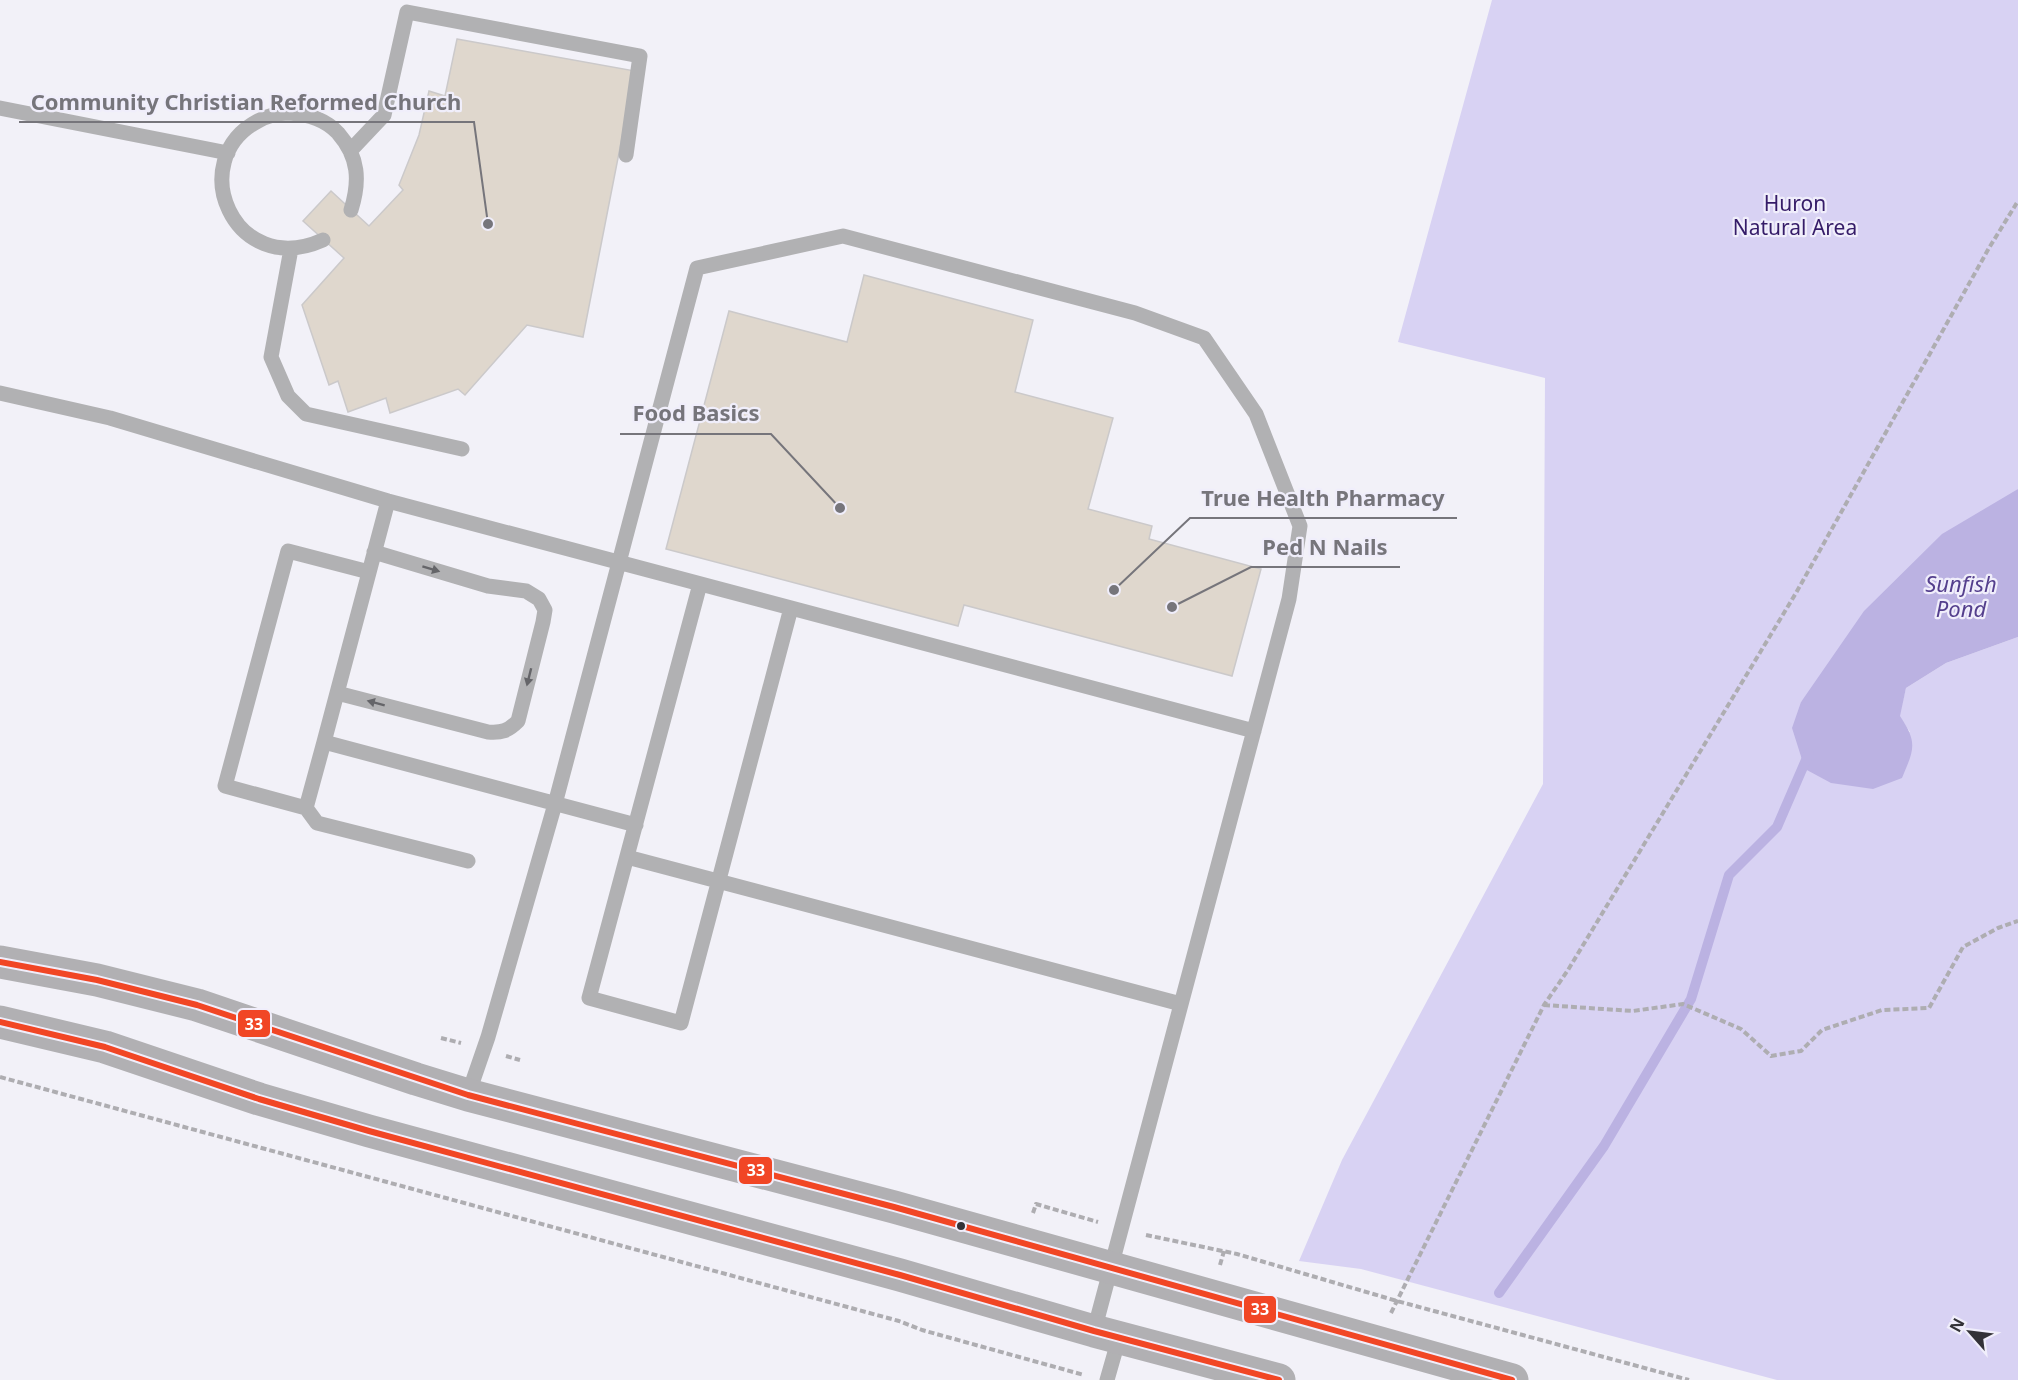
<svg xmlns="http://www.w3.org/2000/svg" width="2018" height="1380" viewBox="0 0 2018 1380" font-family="'Noto Sans',sans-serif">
	<rect width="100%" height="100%" fill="#f2f1f8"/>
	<path fill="#d8d2f3" d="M 1492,0 L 2018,0 L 2018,489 L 1801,702 L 1910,732 L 1899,716 L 1906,688 L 1946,663 L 2018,637 L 2018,1380 L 1777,1380 L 1361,1269 L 1299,1261 L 1342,1160 L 1543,784 L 1545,378 L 1398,342 Z"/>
	<path fill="#bbb2e2" d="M 2018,489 L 2018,637 L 1946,663 L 1906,688 L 1900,716 C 1918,743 1914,749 1902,778 L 1873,789 L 1831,783 L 1805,769 L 1792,728 L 1801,702 L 1864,611 L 1942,534 Z"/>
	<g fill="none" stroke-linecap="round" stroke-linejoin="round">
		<path stroke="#bbb2e2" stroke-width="10" d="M 1499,1293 L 1604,1146 L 1691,999 L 1729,875 L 1777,827 L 1809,753"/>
	</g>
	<path fill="#dfd7cd" stroke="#cbc9ca" stroke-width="1.5" d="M 457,39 L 635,71 L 583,337 L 527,325 L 465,395 L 458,389 L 390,413 L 386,398 L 348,412 L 338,381 L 329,385 L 302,305 L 344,258 L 303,221 L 331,191 L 369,226 L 403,190 L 399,185 L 419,135 L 429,91 L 445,96 Z
		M 864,275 L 1033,320 L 1015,392 L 1113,418 L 1088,509 L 1152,526 L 1149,539 L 1261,569 L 1232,676 L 964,605 L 958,626 L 666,549 L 729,311 L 847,342 Z"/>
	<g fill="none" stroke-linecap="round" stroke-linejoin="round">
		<path stroke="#aeadb1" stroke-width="4" stroke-dasharray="6 3" stroke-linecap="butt" d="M 1544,1005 L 1633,1011 L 1683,1004 L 1741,1029 L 1771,1056 L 1801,1051 L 1822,1030 L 1882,1010 L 1929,1008 L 1963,947 L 1998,928 L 2018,921
			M 441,1038 L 461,1043
			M 506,1056 L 520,1060
			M 0,1077 L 899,1321 L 922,1330 L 1084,1375
			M 1033,1213 L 1036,1204 L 1098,1222
			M 1146,1235 L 1237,1254 L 1397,1301 L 1689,1380
			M 1220,1265 L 1224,1251
			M 1391,1313 L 1544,1005 L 1568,970 L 1796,593 L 1989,248 L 2018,201"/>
		<path stroke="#b1b1b3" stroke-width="15" d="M 0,108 L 228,153
			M 350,151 L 384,115 L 407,12 L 640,56 L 626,155
			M 323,240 C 233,280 184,160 258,121 C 267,116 278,113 289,113 C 307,114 325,119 338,133 C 359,157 360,181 351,210
			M 291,249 L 271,357 L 288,396 L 306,414 L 462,449
			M 0,393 L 110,418 L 388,501 L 1254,731
			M 388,501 L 324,742 L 636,825
			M 700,584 L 589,998 L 681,1023 L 791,608
			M 337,693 L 488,732 C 502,733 508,731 518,721 L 543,622 L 545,610 L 539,599 L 526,591 L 488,586 L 374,552
			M 324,742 L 306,808 L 225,786 L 288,551 L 369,572
			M 306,808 L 317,823 L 468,861
			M 627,857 L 1181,1004
			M 468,1095 L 488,1037 L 555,804 L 697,268 L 843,236 L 1135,313 L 1204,338 L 1256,414 L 1300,526 L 1289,599 L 1094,1331
			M 1107,1380 L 1119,1338"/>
		<path stroke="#b1b0b3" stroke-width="33" d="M 0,962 L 97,980 L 197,1005 L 416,1079 L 468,1095 L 894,1207 L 1512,1380
			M 0,1022 L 105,1047 L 259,1099 L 369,1131 L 900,1275 L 1094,1331 L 1279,1380"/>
		<g stroke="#f0eefb" stroke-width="10">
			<path id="bus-1" d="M 0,962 L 97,980 L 197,1005 L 468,1095 L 894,1207 L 1512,1380
				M 0,1022 L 105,1047 L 259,1099 L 369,1131 L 900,1275 L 1094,1331 L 1279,1380"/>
		</g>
		<use href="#bus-1" stroke="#f14625" stroke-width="6"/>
	</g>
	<defs><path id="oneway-solid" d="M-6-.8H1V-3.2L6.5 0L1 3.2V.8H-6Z" transform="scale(1.5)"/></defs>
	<g fill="#656569">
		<use href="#oneway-solid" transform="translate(431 569) rotate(17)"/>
		<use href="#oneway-solid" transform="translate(529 677) rotate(104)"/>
		<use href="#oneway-solid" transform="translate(376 703) rotate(-165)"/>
	</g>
	<circle fill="#333237" stroke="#f0eefb" stroke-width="2" cx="961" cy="1226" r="5"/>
	<g text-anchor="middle" stroke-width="4.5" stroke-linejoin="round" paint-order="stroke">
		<g font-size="21" fill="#351c68" stroke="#f0eefb">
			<text x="1795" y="211">Huron<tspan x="1795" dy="24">Natural Area</tspan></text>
		</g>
		<g font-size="22" font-style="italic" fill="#543f8d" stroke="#f0eefb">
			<text x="1961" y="592">Sunfish<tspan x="1961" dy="25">Pond</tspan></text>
		</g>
	</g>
	<path fill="none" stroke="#76757b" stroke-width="2" d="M488 224L474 122H19M840 508L771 434H620M1114 590L1190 518H1457M1172 607L1251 567H1400"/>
	<g fill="#76757b" stroke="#f0eefb" stroke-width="2">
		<circle cx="488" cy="224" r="6"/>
		<circle cx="840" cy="508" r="6"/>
		<circle cx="1114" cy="590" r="6"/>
		<circle cx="1172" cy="607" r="6"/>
	</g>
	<g font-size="22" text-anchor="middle" font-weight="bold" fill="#76757b" stroke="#f0eefb" stroke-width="4.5" stroke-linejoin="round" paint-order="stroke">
		<text x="246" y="110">Community Christian Reformed Church</text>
		<text x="696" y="421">Food Basics</text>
		<text x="1323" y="506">True Health Pharmacy</text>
		<text x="1325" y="555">Ped N Nails</text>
	</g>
	<g stroke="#f0eefb" stroke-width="2">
		<rect x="237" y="1009" width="34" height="29" rx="6" fill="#f14625"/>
		<rect x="738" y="1156" width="35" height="29" rx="6" fill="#f14625"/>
		<rect x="1243" y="1295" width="34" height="29" rx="6" fill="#f14625"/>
	</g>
	<g font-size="16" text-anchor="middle" font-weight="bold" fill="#fff">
		<text x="254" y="1030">33</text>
		<text x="756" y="1176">33</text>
		<text x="1260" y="1315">33</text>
	</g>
	<g transform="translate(1970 1332) rotate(298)" stroke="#f0eefb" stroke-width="4.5" paint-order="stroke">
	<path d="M0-4.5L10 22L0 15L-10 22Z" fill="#333237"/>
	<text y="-9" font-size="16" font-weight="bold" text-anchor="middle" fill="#333237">N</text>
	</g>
</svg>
